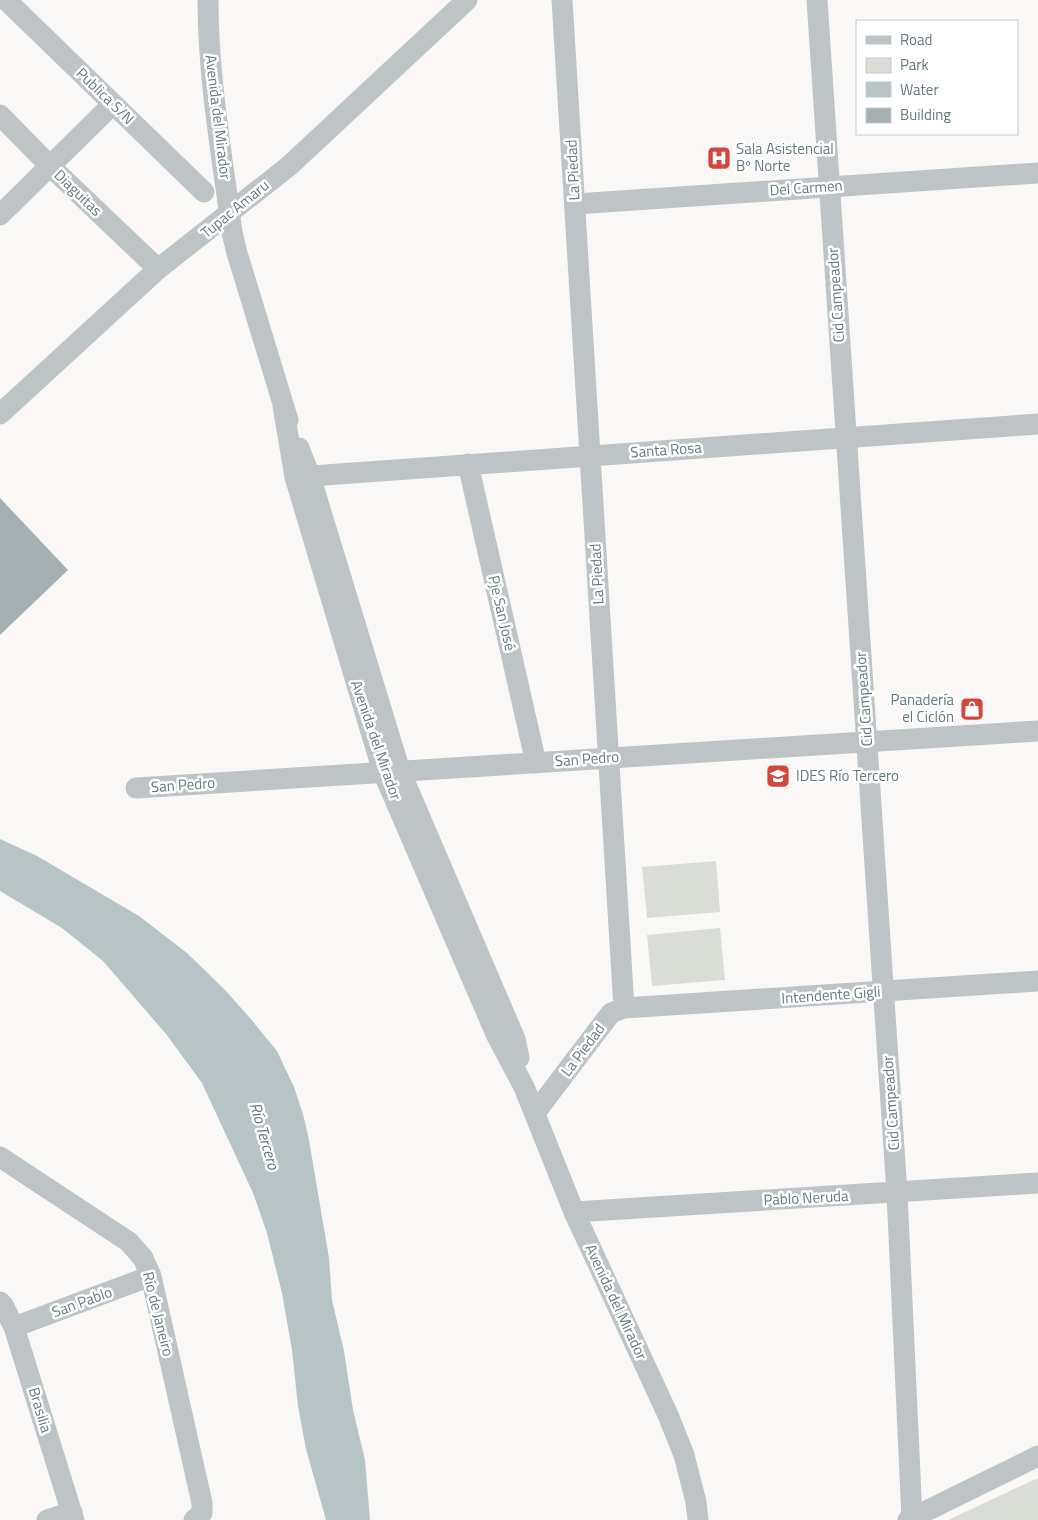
<svg xmlns="http://www.w3.org/2000/svg" width="1038" height="1520" viewBox="0 0 1038 1520" font-family="'Titillium Web',sans-serif">
	<rect width="100%" height="100%" fill="#f9f8f7"/>
	<path fill="#daddd6" d="M 716,861 L 720,912 L 647,918 L 642,867 Z
		M 720,928 L 725,980 L 652,986 L 647,935 Z
		M 1038,1478 L 1038,1520 L 948,1520 Z"/>
	<path fill="#b6c4c5" d="M 0,839 L 37,856 L 139,916 L 187,953 L 225,990 L 250,1018 L 277,1051 L 294,1087 L 303,1114 L 309,1140 L 329,1258 L 332,1300 L 344,1351 L 353,1410 L 365,1460 L 370,1520 L 326,1520 L 306,1449 L 298,1406 L 292,1350 L 282,1293 L 267,1233 L 253,1193 L 202,1083 L 166,1034 L 103,961 L 62,928 L 0,891 Z"/>
	<path fill="#a6b0b3" d="M 0,498 L 68,570 L 0,635 Z"/>
	<g fill="none" stroke-linecap="round" stroke-linejoin="round">
		<path stroke="#bec4c6" stroke-width="21" d="M 6,0 L 204,192
			M 208,0 C 208,78 222,155 232,232 L 237,253 L 288,420
			M 817,0 L 897,1193 L 912,1518
			M 0,115 L 50,166 L 158,269
			M 575,204 L 1038,173
			M 0,215 L 113,104
			M 283,406 L 295,477 L 383,772 L 496,1034 L 524,1087 L 574,1212 L 668,1415 L 684,1455 L 696,1502 L 698,1520
			M 0,414 L 158,269 L 289,166 L 467,0
			M 299,448 L 310,476 L 400,771 L 515,1039 L 519,1058
			M 468,464 L 536,763
			M 297,477 L 1038,424
			M 136,788 L 1038,731
			M 624,1008 L 1038,981
			M 535,1113 L 611,1013 L 624,1008 L 562,0
			M 0,1157 L 129,1242 L 143,1258 L 151,1276 L 202,1503 L 202,1513 L 194,1520
			M 574,1212 L 1038,1183
			M 0,1302 L 3,1305 L 14,1327 L 74,1520
			M 14,1327 L 151,1276
			M 47,1520 L 72,1512
			M 908,1520 L 1038,1456"/>
	</g>
	<defs>
		<g id="hospital-square" transform="scale(1.25)"><rect x="-9" y="-9" width="18" height="18" rx="4" fill="#d2463e" stroke="#fff"/><path d="M-5-5h3v3.5h4V-5h3V5h-3V1.5h-4V5h-3Z" fill="#fff"/></g>
		<g id="shop-square" transform="scale(1.25)"><rect x="-9" y="-9" width="18" height="18" rx="4" fill="#d2463e" stroke="#fff"/><path d="M-5-2.5h2.3a2.7 3.5 0 0 1 5.4 0H5L5.5 6h-11ZM-1.5-2.5h3a1.5 2.3 0 0 0-3 0Z" fill="#fff"/></g>
		<g id="university-square" transform="scale(1.25)"><rect x="-9" y="-9" width="18" height="18" rx="4" fill="#d2463e" stroke="#fff"/><path d="M0-5L7-2L0 1L-7-2ZM-4 1L0 2.5L4 1V4Q0 6-4 4Z" fill="#fff"/></g>
	</defs>
	<g fill-rule="evenodd">
		<use href="#hospital-square" x="719" y="158"/>
		<use href="#shop-square" x="972" y="709"/>
		<use href="#university-square" x="778" y="776"/>
	</g>
	<g text-anchor="middle" stroke-width="5" stroke-linejoin="round" paint-order="stroke">
		<g font-size="15" fill="#66797f" stroke="#fff">
			<text transform="translate(105 96) rotate(44)" y="5">Publica S/N</text>
			<text transform="translate(218 117) rotate(83)" y="5">Avenida del Mirador</text>
			<text transform="translate(573 170) rotate(-93)" y="5">La Piedad</text>
			<text transform="translate(806 188) rotate(-4)" y="5">Del Carmen</text>
			<text transform="translate(78 193) rotate(44)" y="5">Diaguitas</text>
			<text transform="translate(235 209) rotate(-39)" y="5">Tupac Amaru</text>
			<text transform="translate(836 295) rotate(-94)" y="5">Cid Campeador</text>
			<text transform="translate(666 450) rotate(-4)" y="5">Santa Rosa</text>
			<text transform="translate(597 574) rotate(-93)" y="5">La Piedad</text>
			<text transform="translate(502 613) rotate(77)" y="5">Pje San José</text>
			<text transform="translate(864 699) rotate(-94)" y="5">Cid Campeador</text>
			<text transform="translate(376 740) rotate(71)" y="5">Avenida del Mirador</text>
			<text transform="translate(587 759) rotate(-4)" y="5">San Pedro</text>
			<text transform="translate(183 785) rotate(-4)" y="5">San Pedro</text>
			<text transform="translate(831 995) rotate(-4)" y="5">Intendente Gigli</text>
			<text transform="translate(583 1050) rotate(-53)" y="5">La Piedad</text>
			<text transform="translate(891 1103) rotate(-94)" y="5">Cid Campeador</text>
			<text transform="translate(806 1198) rotate(-3)" y="5">Pablo Neruda</text>
			<text transform="translate(82 1302) rotate(-20)" y="5">San Pablo</text>
			<text transform="translate(616 1302) rotate(65)" y="5">Avenida del Mirador</text>
			<text transform="translate(158 1314) rotate(76)" y="5">Río de Janeiro</text>
			<text transform="translate(40 1410) rotate(73)" y="5">Brasilia</text>
		</g>
		<g font-size="15" fill="#66797f" stroke="#fff" text-anchor="start">
			<text x="736" y="154">Sala Asistencial<tspan x="736" dy="17">Bº Norte</tspan></text>
			<text x="954" y="705" text-anchor="end">Panadería<tspan x="954" dy="17">el Ciclón</tspan></text>
			<text x="796" y="781">IDES Río Tercero</text>
		</g>
		<g font-size="16" font-style="italic" fill="#617678" stroke="#fff">
			<text transform="translate(265 1136) rotate(74)" y="6">Río Tercero</text>
		</g>
	</g>
	<rect x="856" y="20" width="162" height="115" fill="#ffffff" stroke="#c2c9cc"/>
	<rect x="866" y="36" width="25" height="8" fill="#bec4c6" stroke="#c2c9cc"/>
	<text x="900" y="45" font-size="15" fill="#66797f">Road</text>
	<rect x="866" y="58" width="25" height="15" fill="#daddd6" stroke="#c2c9cc"/>
	<text x="900" y="70" font-size="15" fill="#66797f">Park</text>
	<rect x="866" y="82" width="25" height="15" fill="#b6c4c5" stroke="#c2c9cc"/>
	<text x="900" y="95" font-size="15" fill="#66797f">Water</text>
	<rect x="866" y="108" width="25" height="15" fill="#a6b0b3" stroke="#c2c9cc"/>
	<text x="900" y="120" font-size="15" fill="#66797f">Building</text>
</svg>
